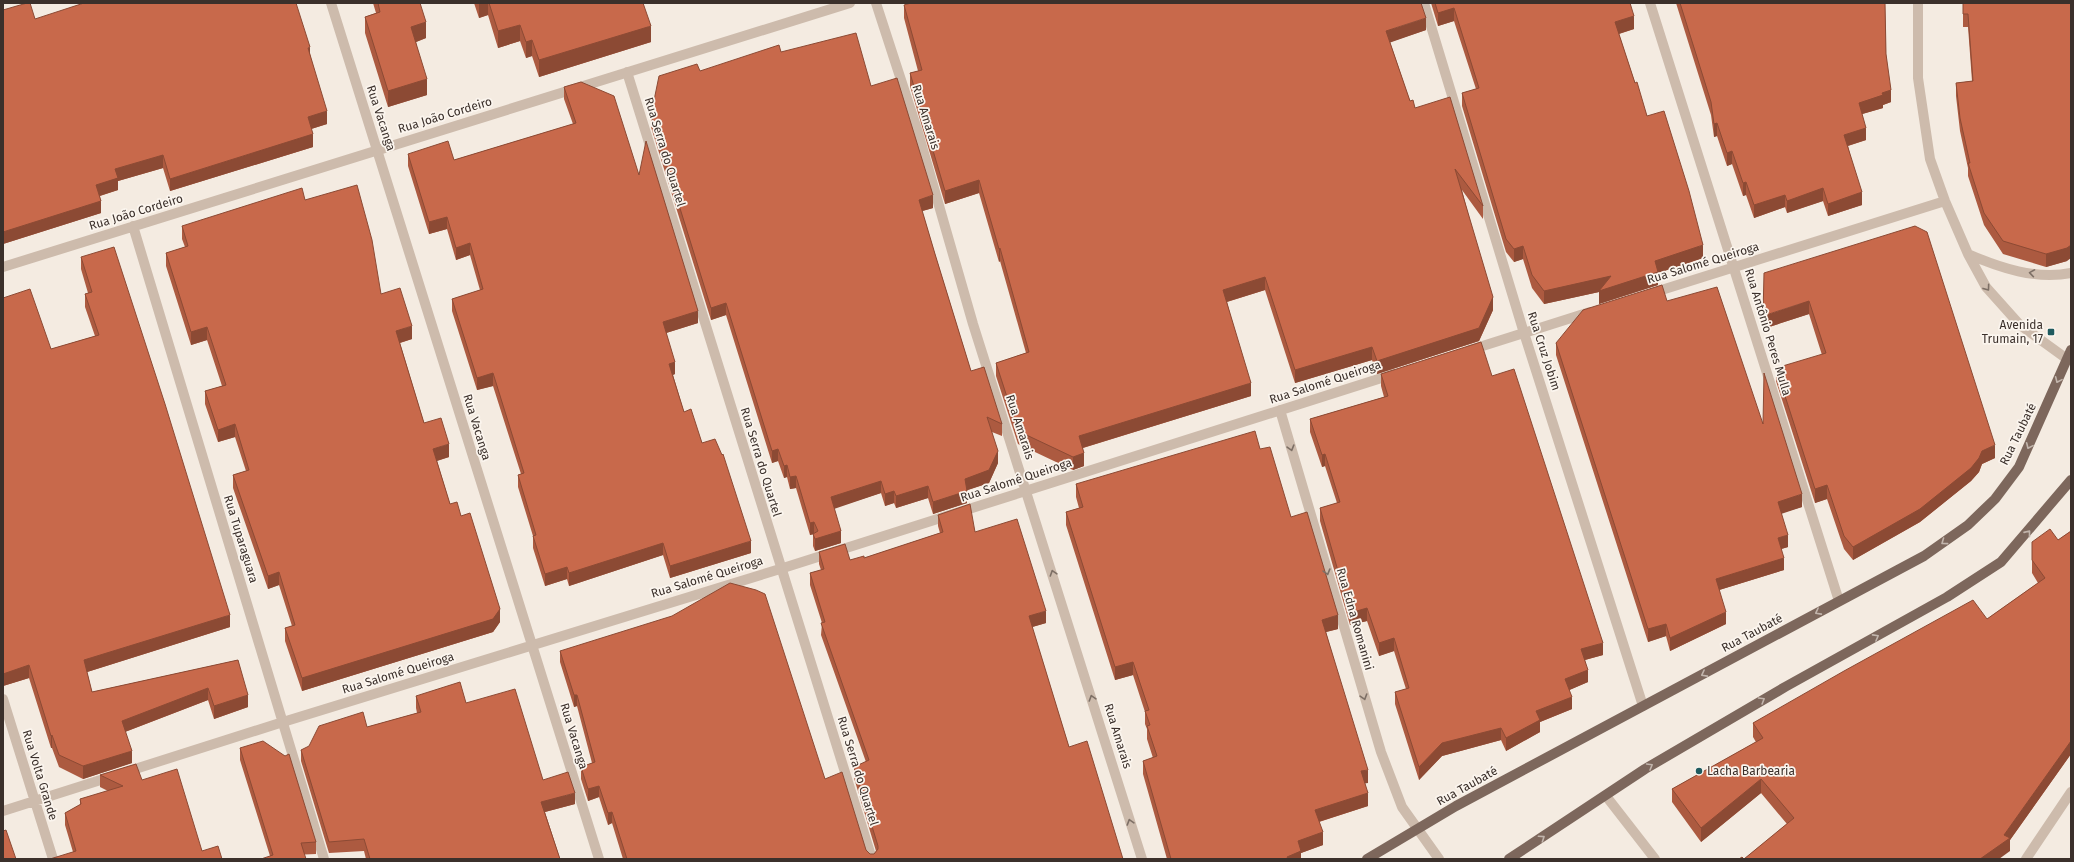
<svg xmlns="http://www.w3.org/2000/svg" width="2074" height="862" viewBox="0 0 2074 862" font-family="'Fira Sans',sans-serif">
	<rect width="100%" height="100%" fill="#f4ebe1"/>
	<g fill="none" stroke-linecap="round" stroke-linejoin="round">
		<path stroke="#cdbbac" stroke-width="10" d="M 331,3 L 599,859
			M 876,3 L 917,129 L 973,324 L 1142,859
			M 1424,3 L 1524,333 L 1643,706
			M 1650,3 L 1839,601
			M 1918,3 L 1918,78 L 1930,159 L 1945,201 L 1968,254 L 1986,287 L 2020,325 L 2067,359
			M 627,72 L 872,859
			M 133,226 L 324,859
			M 1968,254 C 2000,268 2036,280 2071,273
			M 3,267 L 850,3
			M 1652,293 L 1945,201
			M 1470,350 L 1590,312
			M 1280,410 L 1381,752 L 1402,807 L 1439,859
			M 3,699 L 53,859
			M 1606,796 L 1655,859
			M 3,811 L 283,722 L 780,569 L 1394,374
			M 2026,859 L 2071,792"/>
		<path stroke="#7d675c" stroke-width="10" d="M 1367,859 L 1456,806 L 1924,556 L 1968,525 L 1995,499 L 2019,467 L 2071,350
			M 1509,859 L 1645,769 L 1785,687 L 1947,597 L 2001,562 L 2071,480"/>
	</g>
	<path fill="#ac5a40" d="M 373,3 L 423,3 L 420,4 L 426,38 L 416,42 L 427,95 L 388,107 L 365,33 L 365,17 L 376,13 Z
		M 474,3 L 643,3 L 651,42 L 539,77 L 532,56 L 526,58 L 520,41 L 498,48 L 488,15 L 479,18 Z
		M 1431,3 L 1630,3 L 1634,29 L 1619,34 L 1635,83 L 1647,116 L 1703,258 L 1658,273 L 1658,285 L 1599,304 L 1599,292 L 1544,304 L 1532,288 L 1523,259 L 1514,262 L 1506,252 L 1462,106 L 1462,93 L 1476,89 L 1454,21 L 1438,26 Z
		M 1676,3 L 1885,3 L 1886,54 L 1891,102 L 1883,105 L 1883,108 L 1862,114 L 1866,140 L 1848,146 L 1862,205 L 1828,216 L 1823,201 L 1787,213 L 1785,207 L 1754,218 L 1746,195 L 1743,196 L 1732,164 L 1727,166 L 1717,136 L 1714,137 L 1711,115 Z
		M 1963,3 L 2071,3 L 2067,261 L 2046,267 L 2003,254 L 1984,225 L 1968,176 L 1968,168 L 1960,131 L 1956,96 L 1956,83 L 1972,81 L 1968,27 L 1963,27 Z
		M 904,5 L 1426,30 L 1390,42 L 1410,101 L 1483,206 L 1483,219 L 1462,190 L 1493,310 L 1479,341 L 1377,374 L 1372,360 L 1295,383 L 1265,290 L 1227,302 L 1251,396 L 1083,448 L 1084,466 L 1073,470 L 1018,444 L 996,376 L 996,363 L 1026,353 L 1000,261 L 999,262 L 979,193 L 945,204 L 910,86 L 910,73 L 918,71 L 904,18 Z
		M 3,10 L 35,19 L 310,54 L 327,124 L 311,129 L 313,147 L 170,191 L 163,168 L 118,181 L 118,190 L 100,196 L 101,213 L 3,244 Z
		M 781,52 L 871,86 L 933,208 L 922,211 L 935,254 L 971,371 L 1002,424 L 1002,436 L 992,432 L 998,463 L 989,483 L 967,490 L 967,503 L 933,514 L 928,498 L 896,508 L 894,503 L 885,506 L 881,493 L 834,508 L 841,543 L 815,551 L 813,546 L 813,534 L 810,535 L 796,488 L 790,489 L 787,477 L 784,478 L 778,461 L 772,463 L 726,315 L 711,320 L 651,127 L 651,115 L 700,71 Z
		M 564,87 L 639,175 L 698,323 L 666,333 L 675,374 L 673,375 L 684,412 L 702,443 L 751,553 L 670,578 L 663,555 L 569,586 L 567,579 L 545,586 L 533,548 L 533,536 L 518,487 L 518,475 L 521,474 L 493,386 L 477,390 L 452,311 L 452,299 L 480,290 L 470,255 L 456,260 L 447,229 L 429,234 L 408,166 L 408,154 L 454,160 L 573,124 L 564,99 Z
		M 305,200 L 381,294 L 412,339 L 400,343 L 424,423 L 449,457 L 437,461 L 450,504 L 461,516 L 500,622 L 493,632 L 302,691 L 285,641 L 285,628 L 292,626 L 279,585 L 268,589 L 233,488 L 233,475 L 246,471 L 235,437 L 218,442 L 205,404 L 205,391 L 222,386 L 207,340 L 191,345 L 166,266 L 166,253 L 185,247 L 182,239 L 182,226 Z
		M 1915,226 L 1995,458 L 1982,464 L 1979,472 L 1971,481 L 1920,522 L 1853,560 L 1844,549 L 1827,499 L 1815,503 L 1776,381 L 1776,368 L 1822,355 L 1809,314 L 1763,329 Z
		M 81,257 L 230,627 L 87,672 L 92,692 L 238,660 L 248,707 L 214,719 L 208,700 L 125,732 L 132,763 L 83,779 L 59,767 L 52,748 L 51,748 L 29,678 L 3,686 L 3,298 L 51,349 L 95,336 L 85,307 L 85,294 L 88,293 L 81,269 Z
		M 1667,301 L 1763,424 L 1802,507 L 1781,513 L 1788,547 L 1781,549 L 1784,570 L 1719,590 L 1726,624 L 1670,651 L 1666,636 L 1648,642 L 1556,355 L 1556,343 Z
		M 1381,374 L 1492,376 L 1603,655 L 1585,660 L 1588,682 L 1569,690 L 1572,709 L 1540,722 L 1540,732 L 1506,751 L 1501,740 L 1442,756 L 1419,780 L 1395,704 L 1395,692 L 1406,689 L 1394,651 L 1379,656 L 1367,621 L 1350,625 L 1320,521 L 1320,508 L 1337,503 L 1325,466 L 1322,467 L 1310,432 L 1310,419 L 1384,397 L 1381,386 Z
		M 1260,449 L 1291,517 L 1338,629 L 1326,632 L 1368,783 L 1365,783 L 1368,806 L 1319,822 L 1323,845 L 1301,853 L 1301,859 L 1167,859 L 1143,774 L 1143,761 L 1153,758 L 1147,739 L 1147,729 L 1145,724 L 1145,712 L 1133,675 L 1115,680 L 1066,525 L 1066,512 L 1079,508 L 1076,497 L 1076,484 Z
		M 938,515 L 975,532 L 1046,623 L 1032,627 L 1069,747 L 1123,859 L 623,859 L 612,823 L 608,825 L 599,797 L 588,801 L 581,779 L 581,767 L 592,763 L 577,706 L 574,707 L 560,662 L 560,651 L 825,779 L 866,850 L 870,854 L 874,854 L 876,851 L 854,778 L 854,767 L 866,762 L 821,635 L 822,623 L 810,585 L 810,573 L 821,570 L 819,564 L 819,552 L 850,560 L 864,558 L 940,533 L 938,526 Z
		M 2071,531 L 2071,754 L 2010,840 L 2010,851 L 1744,859 L 1787,824 L 1761,793 L 1701,842 L 1672,802 L 1672,789 L 1756,742 L 1753,737 L 1753,723 L 1987,619 L 2038,583 L 2032,573 L 2032,542 L 2058,540 Z
		M 416,696 L 466,703 L 543,780 L 575,804 L 545,812 L 560,859 L 366,859 L 364,851 L 329,853 L 301,761 L 301,750 L 367,727 L 417,713 L 416,708 Z
		M 240,748 L 316,842 L 316,854 L 270,856 L 240,760 Z
		M 100,775 L 142,780 L 202,851 L 222,859 L 73,852 L 65,825 L 65,813 L 80,805 L 80,799 L 108,791 L 100,787 Z"/>
	<path fill="#8c4a34" d="M 479,3 L 488,3 L 488,15 L 479,18 Z
		M 1454,8 L 1454,21 L 1438,26 L 1438,13 Z
		M 1634,16 L 1634,29 L 1615,35 L 1615,22 Z
		M 1426,18 L 1426,30 L 1386,44 L 1386,31 Z
		M 426,22 L 426,38 L 411,44 L 411,27 Z
		M 520,25 L 520,41 L 498,48 L 498,31 Z
		M 651,26 L 651,42 L 539,77 L 539,60 Z
		M 532,40 L 532,56 L 526,58 L 526,42 Z
		M 310,47 L 310,59 L 308,48 Z
		M 427,79 L 427,95 L 388,107 L 388,91 Z
		M 1891,90 L 1891,102 L 1883,105 L 1883,108 L 1859,115 L 1859,103 L 1882,93 Z
		M 327,111 L 327,124 L 308,130 L 308,117 Z
		M 1717,123 L 1717,136 L 1714,137 L 1714,124 Z
		M 1866,128 L 1866,140 L 1844,147 L 1844,135 Z
		M 313,134 L 313,147 L 170,191 L 170,179 Z
		M 1732,151 L 1732,164 L 1727,166 L 1727,153 Z
		M 163,155 L 163,168 L 118,181 L 118,190 L 96,197 L 96,185 L 115,169 Z
		M 979,180 L 979,193 L 945,204 L 945,191 Z
		M 1746,182 L 1746,195 L 1743,196 L 1743,183 Z
		M 1823,188 L 1823,201 L 1787,213 L 1787,201 Z
		M 1862,192 L 1862,205 L 1828,216 L 1828,204 Z
		M 933,195 L 933,208 L 919,212 L 919,200 Z
		M 1785,195 L 1785,207 L 1754,218 L 1754,205 Z
		M 101,201 L 101,213 L 3,244 L 3,232 Z
		M 447,217 L 447,229 L 429,234 L 429,222 Z
		M 470,243 L 470,255 L 456,260 L 456,248 Z
		M 1703,245 L 1703,258 L 1658,273 L 1658,285 L 1599,304 L 1599,292 L 1544,304 L 1544,291 L 1655,261 Z
		M 2071,245 L 2071,258 L 2067,261 L 2046,267 L 2046,254 Z
		M 1523,246 L 1523,259 L 1514,262 L 1514,249 Z
		M 1000,248 L 1000,261 L 999,262 L 999,249 Z
		M 1265,277 L 1265,290 L 1223,303 L 1223,290 Z
		M 1493,297 L 1493,310 L 1479,341 L 1377,374 L 1377,361 Z
		M 1809,301 L 1809,314 L 1763,329 L 1763,316 Z
		M 726,303 L 726,315 L 711,320 L 711,308 Z
		M 698,311 L 698,323 L 663,334 L 663,322 Z
		M 412,326 L 412,339 L 396,344 L 396,331 Z
		M 207,327 L 207,340 L 191,345 L 191,332 Z
		M 1372,347 L 1372,360 L 1295,383 L 1295,370 Z
		M 675,362 L 675,374 L 669,376 L 669,364 Z
		M 493,373 L 493,386 L 477,390 L 477,378 Z
		M 1251,383 L 1251,396 L 1079,449 L 1079,436 Z
		M 235,424 L 235,437 L 218,442 L 218,430 Z
		M 449,444 L 449,457 L 433,462 L 433,449 Z
		M 1995,445 L 1995,458 L 1982,464 L 1979,472 L 1971,481 L 1920,522 L 1853,560 L 1853,547 L 1982,451 Z
		M 778,449 L 778,461 L 772,463 L 772,451 Z
		M 998,451 L 998,463 L 989,483 L 965,491 L 965,479 Z
		M 1084,453 L 1084,466 L 1073,470 L 1073,457 Z
		M 1325,454 L 1325,466 L 1322,467 L 1322,455 Z
		M 787,465 L 787,477 L 784,478 L 784,466 Z
		M 796,476 L 796,488 L 790,489 L 790,477 Z
		M 881,481 L 881,493 L 831,510 L 831,497 Z
		M 1827,485 L 1827,499 L 1815,503 L 1815,489 Z
		M 928,486 L 928,498 L 896,508 L 896,496 Z
		M 894,491 L 894,503 L 885,506 L 885,494 Z
		M 967,491 L 967,503 L 933,514 L 933,502 Z
		M 1802,494 L 1802,507 L 1778,515 L 1778,502 Z
		M 814,522 L 814,534 L 810,535 L 810,523 Z
		M 841,531 L 841,543 L 815,551 L 815,539 Z
		M 1788,535 L 1788,547 L 1778,550 L 1778,538 Z
		M 751,541 L 751,553 L 670,578 L 670,566 Z
		M 663,543 L 663,555 L 569,586 L 569,573 Z
		M 1784,558 L 1784,570 L 1716,591 L 1716,579 Z
		M 567,567 L 567,579 L 545,586 L 545,574 Z
		M 279,572 L 279,585 L 268,589 L 268,576 Z
		M 1367,608 L 1367,621 L 1350,625 L 1350,613 Z
		M 500,609 L 500,622 L 493,632 L 302,691 L 302,678 Z
		M 1046,611 L 1046,623 L 1029,628 L 1029,616 Z
		M 1726,612 L 1726,624 L 1670,651 L 1670,638 Z
		M 230,615 L 230,627 L 84,673 L 84,660 Z
		M 1338,615 L 1338,629 L 1322,633 L 1322,620 Z
		M 1666,624 L 1666,636 L 1648,642 L 1648,629 Z
		M 1394,638 L 1394,651 L 1379,656 L 1379,643 Z
		M 1603,643 L 1603,655 L 1581,661 L 1581,649 Z
		M 1133,662 L 1133,675 L 1115,680 L 1115,667 Z
		M 29,665 L 29,678 L 3,686 L 3,674 Z
		M 1588,670 L 1588,682 L 1565,692 L 1565,679 Z
		M 208,688 L 208,700 L 122,733 L 122,721 Z
		M 248,695 L 248,707 L 214,719 L 214,706 Z
		M 574,695 L 577,695 L 577,706 L 574,707 Z
		M 1572,697 L 1572,709 L 1540,722 L 1540,732 L 1506,751 L 1506,738 L 1536,711 Z
		M 1501,728 L 1501,740 L 1442,756 L 1419,780 L 1419,767 L 1442,743 Z
		M 52,735 L 52,748 L 51,748 L 51,736 Z
		M 2071,741 L 2071,754 L 2010,840 L 2010,851 L 1999,859 L 1980,859 L 2004,835 Z
		M 132,751 L 132,763 L 83,779 L 83,766 Z
		M 1368,770 L 1368,783 L 1361,784 L 1361,771 Z
		M 1761,779 L 1761,793 L 1701,842 L 1701,828 Z
		M 599,786 L 599,797 L 588,801 L 588,789 Z
		M 575,793 L 575,804 L 541,813 L 541,802 Z
		M 1368,793 L 1368,806 L 1315,823 L 1315,810 Z
		M 612,812 L 612,823 L 608,825 L 608,813 Z
		M 1323,832 L 1323,845 L 1301,853 L 1301,859 L 1287,859 L 1287,857 L 1298,841 Z"/>
	<path fill="#c8694b" stroke="#8c4a34" d="M 27,3 L 30,3 L 35,19 L 84,3 L 296,3 L 310,47 L 308,48 L 327,111 L 308,117 L 313,134 L 170,179 L 163,155 L 115,169 L 118,178 L 96,185 L 101,201 L 3,232 L 3,10 Z
		M 378,3 L 420,3 L 426,22 L 411,27 L 427,79 L 388,91 L 365,17 L 380,12 Z
		M 489,3 L 643,3 L 651,26 L 539,60 L 532,40 L 526,42 L 520,25 L 498,31 Z
		M 911,3 L 1421,3 L 1426,18 L 1386,31 L 1410,101 L 1413,100 L 1415,108 L 1450,97 L 1483,206 L 1455,169 L 1493,297 L 1479,328 L 1377,361 L 1372,347 L 1295,370 L 1265,277 L 1223,290 L 1251,383 L 1079,436 L 1084,453 L 1073,457 L 1018,431 L 996,363 L 1029,352 L 1000,248 L 999,249 L 979,180 L 945,191 L 910,73 L 922,70 L 904,5 Z
		M 1435,3 L 1630,3 L 1634,16 L 1615,22 L 1635,83 L 1637,82 L 1647,116 L 1664,111 L 1689,191 L 1703,245 L 1655,261 L 1658,272 L 1599,291 L 1611,276 L 1544,291 L 1532,275 L 1523,246 L 1514,249 L 1506,239 L 1462,93 L 1479,88 L 1454,8 L 1438,13 Z
		M 1680,3 L 1885,3 L 1886,54 L 1891,90 L 1882,93 L 1883,95 L 1859,103 L 1866,128 L 1844,135 L 1862,192 L 1828,204 L 1823,188 L 1787,201 L 1785,195 L 1754,205 L 1746,182 L 1743,183 L 1732,151 L 1727,153 L 1717,123 L 1714,124 L 1711,102 Z
		M 1963,3 L 2071,3 L 2071,245 L 2067,248 L 2046,254 L 2003,241 L 1984,213 L 1968,163 L 1970,163 L 1960,118 L 1956,83 L 1973,81 L 1968,14 L 1963,14 Z
		M 856,33 L 871,86 L 897,78 L 933,195 L 919,200 L 935,254 L 971,371 L 984,367 L 1002,424 L 987,417 L 998,451 L 989,470 L 965,479 L 967,491 L 933,502 L 928,486 L 896,496 L 894,491 L 885,494 L 881,481 L 831,497 L 841,531 L 815,539 L 813,534 L 818,531 L 814,522 L 810,523 L 796,476 L 790,477 L 787,465 L 784,466 L 778,449 L 772,451 L 726,303 L 711,308 L 651,115 L 659,76 L 697,64 L 700,71 L 779,45 L 781,52 Z
		M 581,82 L 614,96 L 639,175 L 646,141 L 698,311 L 663,322 L 675,362 L 669,364 L 684,412 L 691,409 L 702,443 L 715,439 L 722,455 L 723,454 L 751,541 L 670,566 L 663,543 L 569,573 L 567,567 L 545,574 L 533,536 L 536,535 L 518,475 L 524,473 L 493,373 L 477,378 L 452,299 L 483,289 L 470,243 L 456,248 L 447,217 L 429,222 L 408,154 L 448,141 L 454,160 L 576,123 L 564,87 Z
		M 357,185 L 372,240 L 381,294 L 400,288 L 412,326 L 396,331 L 424,423 L 441,418 L 449,444 L 433,449 L 450,504 L 457,502 L 461,516 L 470,513 L 500,609 L 493,619 L 302,678 L 285,628 L 295,625 L 279,572 L 268,576 L 233,475 L 249,470 L 235,424 L 218,430 L 205,391 L 226,385 L 207,327 L 191,332 L 166,253 L 188,246 L 182,226 L 302,188 L 305,200 Z
		M 1915,226 L 1927,232 L 1995,445 L 1982,451 L 1979,458 L 1971,468 L 1920,509 L 1853,547 L 1844,536 L 1827,485 L 1815,489 L 1776,368 L 1826,353 L 1809,301 L 1763,316 L 1764,273 Z
		M 114,247 L 165,404 L 230,615 L 84,660 L 92,692 L 238,660 L 248,695 L 214,706 L 208,688 L 122,721 L 132,751 L 83,766 L 59,755 L 52,735 L 51,736 L 29,665 L 3,674 L 3,298 L 30,289 L 51,349 L 99,335 L 85,294 L 92,292 L 81,257 Z
		M 1662,285 L 1667,301 L 1717,287 L 1763,424 L 1764,373 L 1802,494 L 1778,502 L 1788,535 L 1778,538 L 1784,558 L 1716,579 L 1726,612 L 1670,638 L 1666,624 L 1648,629 L 1556,343 L 1583,310 Z
		M 1481,342 L 1492,376 L 1514,369 L 1603,643 L 1581,649 L 1588,670 L 1565,679 L 1572,697 L 1536,711 L 1540,720 L 1506,738 L 1501,728 L 1442,743 L 1419,767 L 1395,692 L 1409,688 L 1394,638 L 1379,643 L 1367,608 L 1350,613 L 1320,508 L 1340,502 L 1325,454 L 1322,455 L 1310,419 L 1388,396 L 1381,374 Z
		M 1255,431 L 1260,449 L 1270,447 L 1291,517 L 1307,512 L 1338,615 L 1322,620 L 1368,770 L 1361,771 L 1368,793 L 1315,810 L 1323,832 L 1298,841 L 1301,851 L 1287,857 L 1288,859 L 1171,859 L 1143,761 L 1157,756 L 1147,726 L 1150,725 L 1145,711 L 1149,710 L 1133,662 L 1115,667 L 1066,512 L 1083,507 L 1076,484 Z
		M 970,504 L 975,532 L 1017,519 L 1046,611 L 1029,616 L 1069,747 L 1087,741 L 1123,859 L 627,859 L 612,812 L 608,813 L 599,786 L 588,789 L 581,767 L 595,762 L 577,695 L 574,695 L 560,651 L 672,616 L 730,583 L 756,590 L 765,594 L 825,779 L 842,772 L 866,850 L 870,854 L 874,854 L 878,849 L 878,846 L 854,767 L 869,760 L 821,623 L 825,622 L 810,573 L 824,569 L 819,552 L 845,544 L 850,560 L 864,556 L 864,558 L 943,532 L 938,515 Z
		M 2050,529 L 2058,540 L 2071,531 L 2071,741 L 2004,835 L 2010,838 L 1980,859 L 1739,859 L 1742,857 L 1744,859 L 1794,818 L 1761,779 L 1701,828 L 1672,789 L 1763,738 L 1753,723 L 1844,671 L 1973,600 L 1987,619 L 2045,578 L 2032,560 L 2032,542 Z
		M 460,682 L 466,703 L 515,689 L 543,780 L 568,772 L 575,793 L 541,802 L 560,859 L 370,859 L 364,839 L 329,842 L 301,750 L 309,746 L 319,726 L 363,712 L 367,727 L 421,712 L 416,696 Z
		M 263,741 L 285,756 L 289,754 L 316,842 L 301,843 L 306,859 L 261,859 L 273,855 L 240,748 Z
		M 136,764 L 142,780 L 177,769 L 202,851 L 218,846 L 222,859 L 50,859 L 76,851 L 65,813 L 81,804 L 80,799 L 123,786 L 100,775 Z
		M 6,830 L 16,859 L 3,859 L 3,831 Z"/>
	<defs><path id="oneway-chevron" d="M-2-3.5L2.5 0L-2 3.5" fill="none" stroke-width="1.6" stroke-linecap="round" stroke-linejoin="round"/></defs>
	<g stroke="#7d6f65">
		<use href="#oneway-chevron" transform="translate(2032 273) rotate(-171)"/>
		<use href="#oneway-chevron" transform="translate(1987 288) rotate(54)"/>
		<use href="#oneway-chevron" transform="translate(1291 448) rotate(74)"/>
		<use href="#oneway-chevron" transform="translate(1327 572) rotate(74)"/>
		<use href="#oneway-chevron" transform="translate(1053 573) rotate(-108)"/>
		<use href="#oneway-chevron" transform="translate(1364 697) rotate(73)"/>
		<use href="#oneway-chevron" transform="translate(1092 698) rotate(-107)"/>
		<use href="#oneway-chevron" transform="translate(1130 822) rotate(-107)"/>
	</g>
	<g stroke="#c2b5ac">
		<use href="#oneway-chevron" transform="translate(2058 380) rotate(114)"/>
		<use href="#oneway-chevron" transform="translate(2029 446) rotate(114)"/>
		<use href="#oneway-chevron" transform="translate(2028 533) rotate(-51)"/>
		<use href="#oneway-chevron" transform="translate(1944 542) rotate(144)"/>
		<use href="#oneway-chevron" transform="translate(1818 612) rotate(152)"/>
		<use href="#oneway-chevron" transform="translate(1876 637) rotate(-29)"/>
		<use href="#oneway-chevron" transform="translate(1704 674) rotate(152)"/>
		<use href="#oneway-chevron" transform="translate(1762 700) rotate(-31)"/>
		<use href="#oneway-chevron" transform="translate(1650 766) rotate(-30)"/>
		<use href="#oneway-chevron" transform="translate(1542 838) rotate(-34)"/>
	</g>
	<g fill="#1f5a5e" stroke="#fbf5ee" stroke-width="1.5">
		<rect x="2047" y="328" width="8" height="8" rx="2"/>
		<circle cx="1699" cy="771" r="4"/>
	</g>
	<g text-anchor="middle" stroke-width="3.5" stroke-linejoin="round" paint-order="stroke">
		<g font-size="12" fill="#3b302b" stroke="#fbf5ee">
			<text transform="translate(445 115) rotate(-17)" y="4">Rua João Cordeiro</text>
			<text transform="translate(926 117) rotate(73)" y="4">Rua Amarais</text>
			<text transform="translate(381 118) rotate(72)" y="4">Rua Vacanga</text>
			<text transform="translate(665 152) rotate(73)" y="4">Rua Serra do Quartel</text>
			<text transform="translate(136 212) rotate(-17)" y="4">Rua João Cordeiro</text>
			<text transform="translate(1703 263) rotate(-17)" y="4">Rua Salomé Queiroga</text>
			<text transform="translate(1768 332) rotate(73)" y="4">Rua Antônio Peres Mulla</text>
			<text transform="translate(1544 351) rotate(72)" y="4">Rua Cruz Jobim</text>
			<text transform="translate(1325 382) rotate(-18)" y="4">Rua Salomé Queiroga</text>
			<text transform="translate(477 427) rotate(73)" y="4">Rua Vacanga</text>
			<text transform="translate(1020 427) rotate(72)" y="4">Rua Amarais</text>
			<text transform="translate(2018 434) rotate(-64)" y="4">Rua Taubaté</text>
			<text transform="translate(761 462) rotate(73)" y="4">Rua Serra do Quartel</text>
			<text transform="translate(1016 480) rotate(-18)" y="4">Rua Salomé Queiroga</text>
			<text transform="translate(241 539) rotate(73)" y="4">Rua Tuparaguara</text>
			<text transform="translate(707 577) rotate(-17)" y="4">Rua Salomé Queiroga</text>
			<text transform="translate(1355 619) rotate(74)" y="4">Rua Edna Romanini</text>
			<text transform="translate(1752 633) rotate(-28)" y="4">Rua Taubaté</text>
			<text transform="translate(398 673) rotate(-17)" y="4">Rua Salomé Queiroga</text>
			<text transform="translate(574 736) rotate(73)" y="4">Rua Vacanga</text>
			<text transform="translate(1118 736) rotate(73)" y="4">Rua Amarais</text>
			<text transform="translate(858 771) rotate(73)" y="4">Rua Serra do Quartel</text>
			<text transform="translate(40 775) rotate(73)" y="4">Rua Volta Grande</text>
			<text transform="translate(1467 786) rotate(-29)" y="4">Rua Taubaté</text>
		</g>
		<g font-size="12" fill="#3b302b" stroke="#fbf5ee" text-anchor="end">
			<text x="2043" y="329">Avenida<tspan x="2043" dy="14">Trumain, 17</tspan></text>
			<text x="1707" y="775" text-anchor="start">Lacha Barbearia</text>
		</g>
	</g>
	<rect width="2074" height="862" fill="none" stroke="#3b302b" stroke-width="8"/>
</svg>
